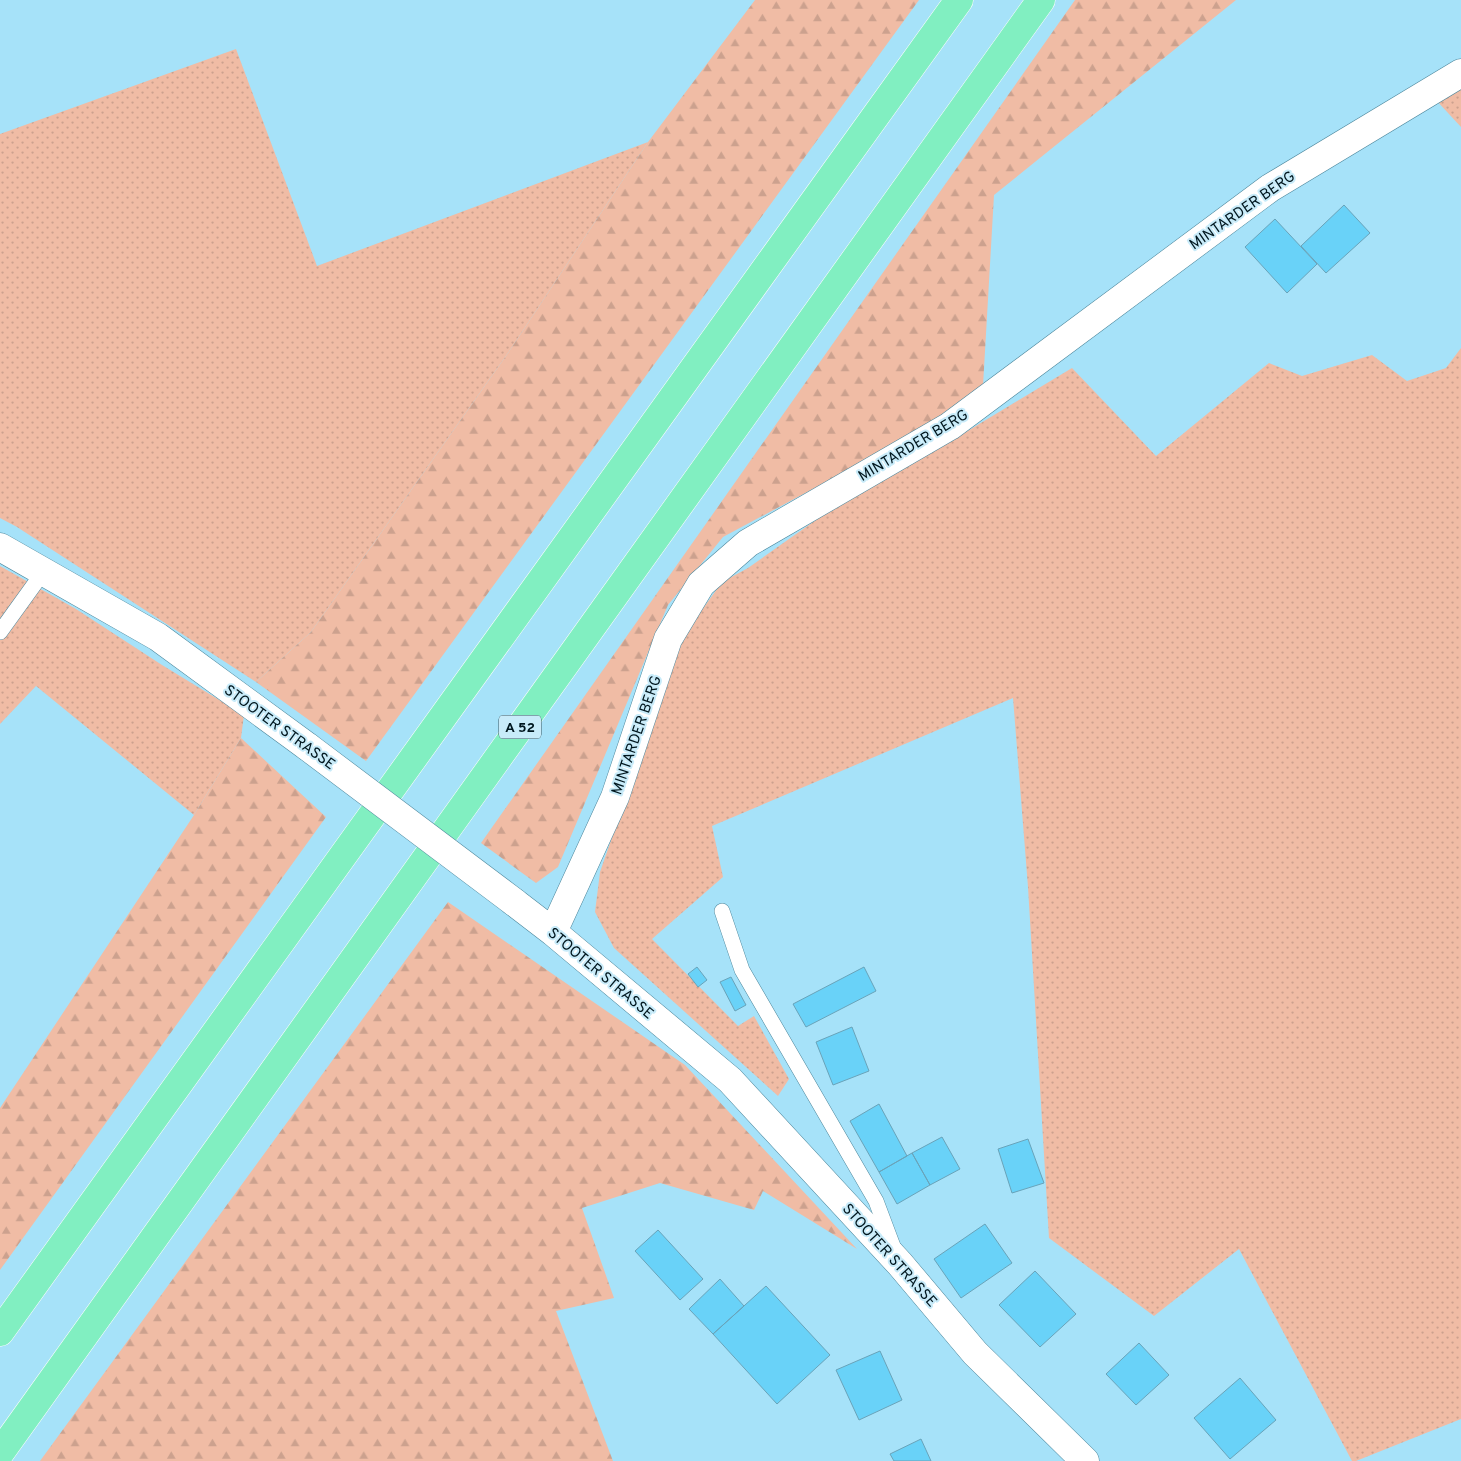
<svg xmlns="http://www.w3.org/2000/svg" width="1461" height="1461" viewBox="0 0 1461 1461" font-family="Overpass,sans-serif">
	<defs>
		<pattern id="grass-dots" width="8" height="8" patternUnits="userSpaceOnUse" patternTransform="scale(1.25)"><rect width="8" height="8" fill="#f0bca5"/><path d="M2 2h.1M6 6h.1" fill="none" stroke="#cca18e" stroke-width="1.8" stroke-linecap="round"/></pattern>
		<pattern id="forest-firs" width="22" height="20" patternUnits="userSpaceOnUse" patternTransform="scale(1.25)"><rect width="22" height="20" fill="#f0bca5"/><path d="M5 1l3.5 6h-7zM16 11l3.5 6h-7z" fill="#cca18e"/></pattern>
	</defs>
	<rect width="100%" height="100%" fill="#a6e2f9"/>
	<path fill="url(#grass-dots)" d="M 236,49 L 317,266 L 648,142 L 508,353 L 311,632 L 256,682 L 17,527 L 0,518 L 0,134 Z
		M 1461,85 L 1461,127 L 1436,100 Z
		M 1461,348 L 1461,1419 L 1356,1461 L 1352,1461 L 1239,1249 L 1154,1316 L 1049,1238 L 1028,887 L 1013,698 L 712,826 L 723,877 L 652,939 L 738,1026 L 754,1016 L 789,1079 L 778,1096 L 614,948 L 595,912 L 600,872 L 681,639 L 722,582 L 748,568 L 823,515 L 951,441 L 1072,368 L 1156,456 L 1269,363 L 1302,376 L 1372,355 L 1407,381 L 1446,368 Z
		M 0,566 L 76,609 L 162,665 L 244,715 L 241,738 L 194,815 L 36,686 L 0,724 Z"/>
	<path fill="url(#forest-firs)" d="M 755,0 L 919,0 L 366,761 L 256,682 L 311,632 L 508,353 L 648,142 Z
		M 1075,0 L 1236,0 L 994,195 L 983,386 L 942,420 L 723,537 L 668,605 L 558,867 L 536,883 L 481,843 Z
		M 241,738 L 326,817 L 0,1270 L 0,1108 L 194,815 Z
		M 448,902 L 685,1065 L 857,1249 L 763,1191 L 754,1210 L 660,1183 L 582,1208 L 614,1298 L 556,1311 L 613,1461 L 40,1461 Z"/>
	<path fill="#69d2f8" stroke="#69a3b9" d="M 1344,205 L 1370,233 L 1326,273 L 1301,246 Z
		M 1275,219 L 1317,264 L 1287,293 L 1245,247 Z
		M 697,967 L 707,980 L 698,987 L 688,974 Z
		M 864,967 L 876,991 L 806,1027 L 793,1004 Z
		M 731,977 L 746,1005 L 735,1011 L 720,982 Z
		M 852,1027 L 869,1071 L 833,1085 L 816,1042 Z
		M 879,1104 L 907,1156 L 879,1172 L 850,1121 Z
		M 942,1137 L 960,1169 L 930,1185 L 912,1153 Z
		M 1028,1139 L 1044,1183 L 1012,1193 L 998,1149 Z
		M 912,1153 L 930,1185 L 897,1204 L 879,1172 Z
		M 985,1224 L 1012,1263 L 961,1298 L 934,1259 Z
		M 658,1230 L 703,1279 L 680,1300 L 635,1251 Z
		M 1035,1271 L 1076,1314 L 1040,1347 L 999,1305 Z
		M 720,1279 L 744,1306 L 713,1334 L 689,1309 Z
		M 766,1286 L 830,1355 L 777,1404 L 713,1334 Z
		M 1139,1343 L 1169,1375 L 1136,1405 L 1106,1374 Z
		M 880,1351 L 902,1400 L 859,1420 L 836,1370 Z
		M 1240,1378 L 1276,1420 L 1230,1459 L 1194,1418 Z
		M 921,1439 L 931,1461 L 894,1461 L 890,1454 Z"/>
	<g fill="none" stroke-linecap="round" stroke-linejoin="round">
		<g stroke="#4c869b" stroke-width="16">
			<path id="service" d="M 0,632 L 44,571
				M 722,911 L 742,970 L 876,1201 L 894,1249"/>
		</g>
		<g stroke="#4c869b" stroke-width="29">
			<path id="minor" d="M 0,547 L 158,637 L 308,747
				M 514,902 L 553,932 L 730,1080 L 900,1264 L 975,1353 L 1085,1461
				M 553,932 L 615,797 L 668,639 L 701,584 L 748,543 L 950,426 L 1270,188 L 1461,73"/>
		</g>
		<g stroke="#fff" stroke-width="29">
			<path id="motorway" d="M 0,1332 L 959,0
				M 0,1453 L 1041,0"/>
		</g>
		<use href="#service" stroke="#fff" stroke-width="15"/>
		<use href="#minor" stroke="#fff" stroke-width="28"/>
		<use href="#motorway" stroke="#81efc1" stroke-width="28"/>
		<g stroke="#4c869b" stroke-width="29" stroke-linecap="butt">
			<path id="minor-bridge" d="M 308,747 L 514,902"/>
		</g>
		<use href="#minor-bridge" stroke="#fff" stroke-width="28"/>
	</g>
	<g text-anchor="middle" stroke-width="4" stroke-linejoin="round" paint-order="stroke">
		<rect fill="#c8ebf9" stroke="#3c5660" stroke-width="1" x="499" y="715.5" width="42" height="23" rx="4"/>
		<g font-size="14" font-weight="bold" fill="#00161e">
			<text x="520" y="732">A 52</text>
		</g>
		<g font-size="15" fill="#00161e" stroke="#c8ebf9">
			<text transform="translate(1242 210) rotate(-35)" y="5">MINTARDER BERG</text>
			<text transform="translate(913 445) rotate(-31)" y="5">MINTARDER BERG</text>
			<text transform="translate(280 727) rotate(36)" y="5">STOOTER STRASSE</text>
			<text transform="translate(636 735) rotate(-71)" y="5">MINTARDER BERG</text>
			<text transform="translate(601 973) rotate(40)" y="5">STOOTER STRASSE</text>
			<text transform="translate(890 1255) rotate(48)" y="5">STOOTER STRASSE</text>
		</g>
	</g>
</svg>
